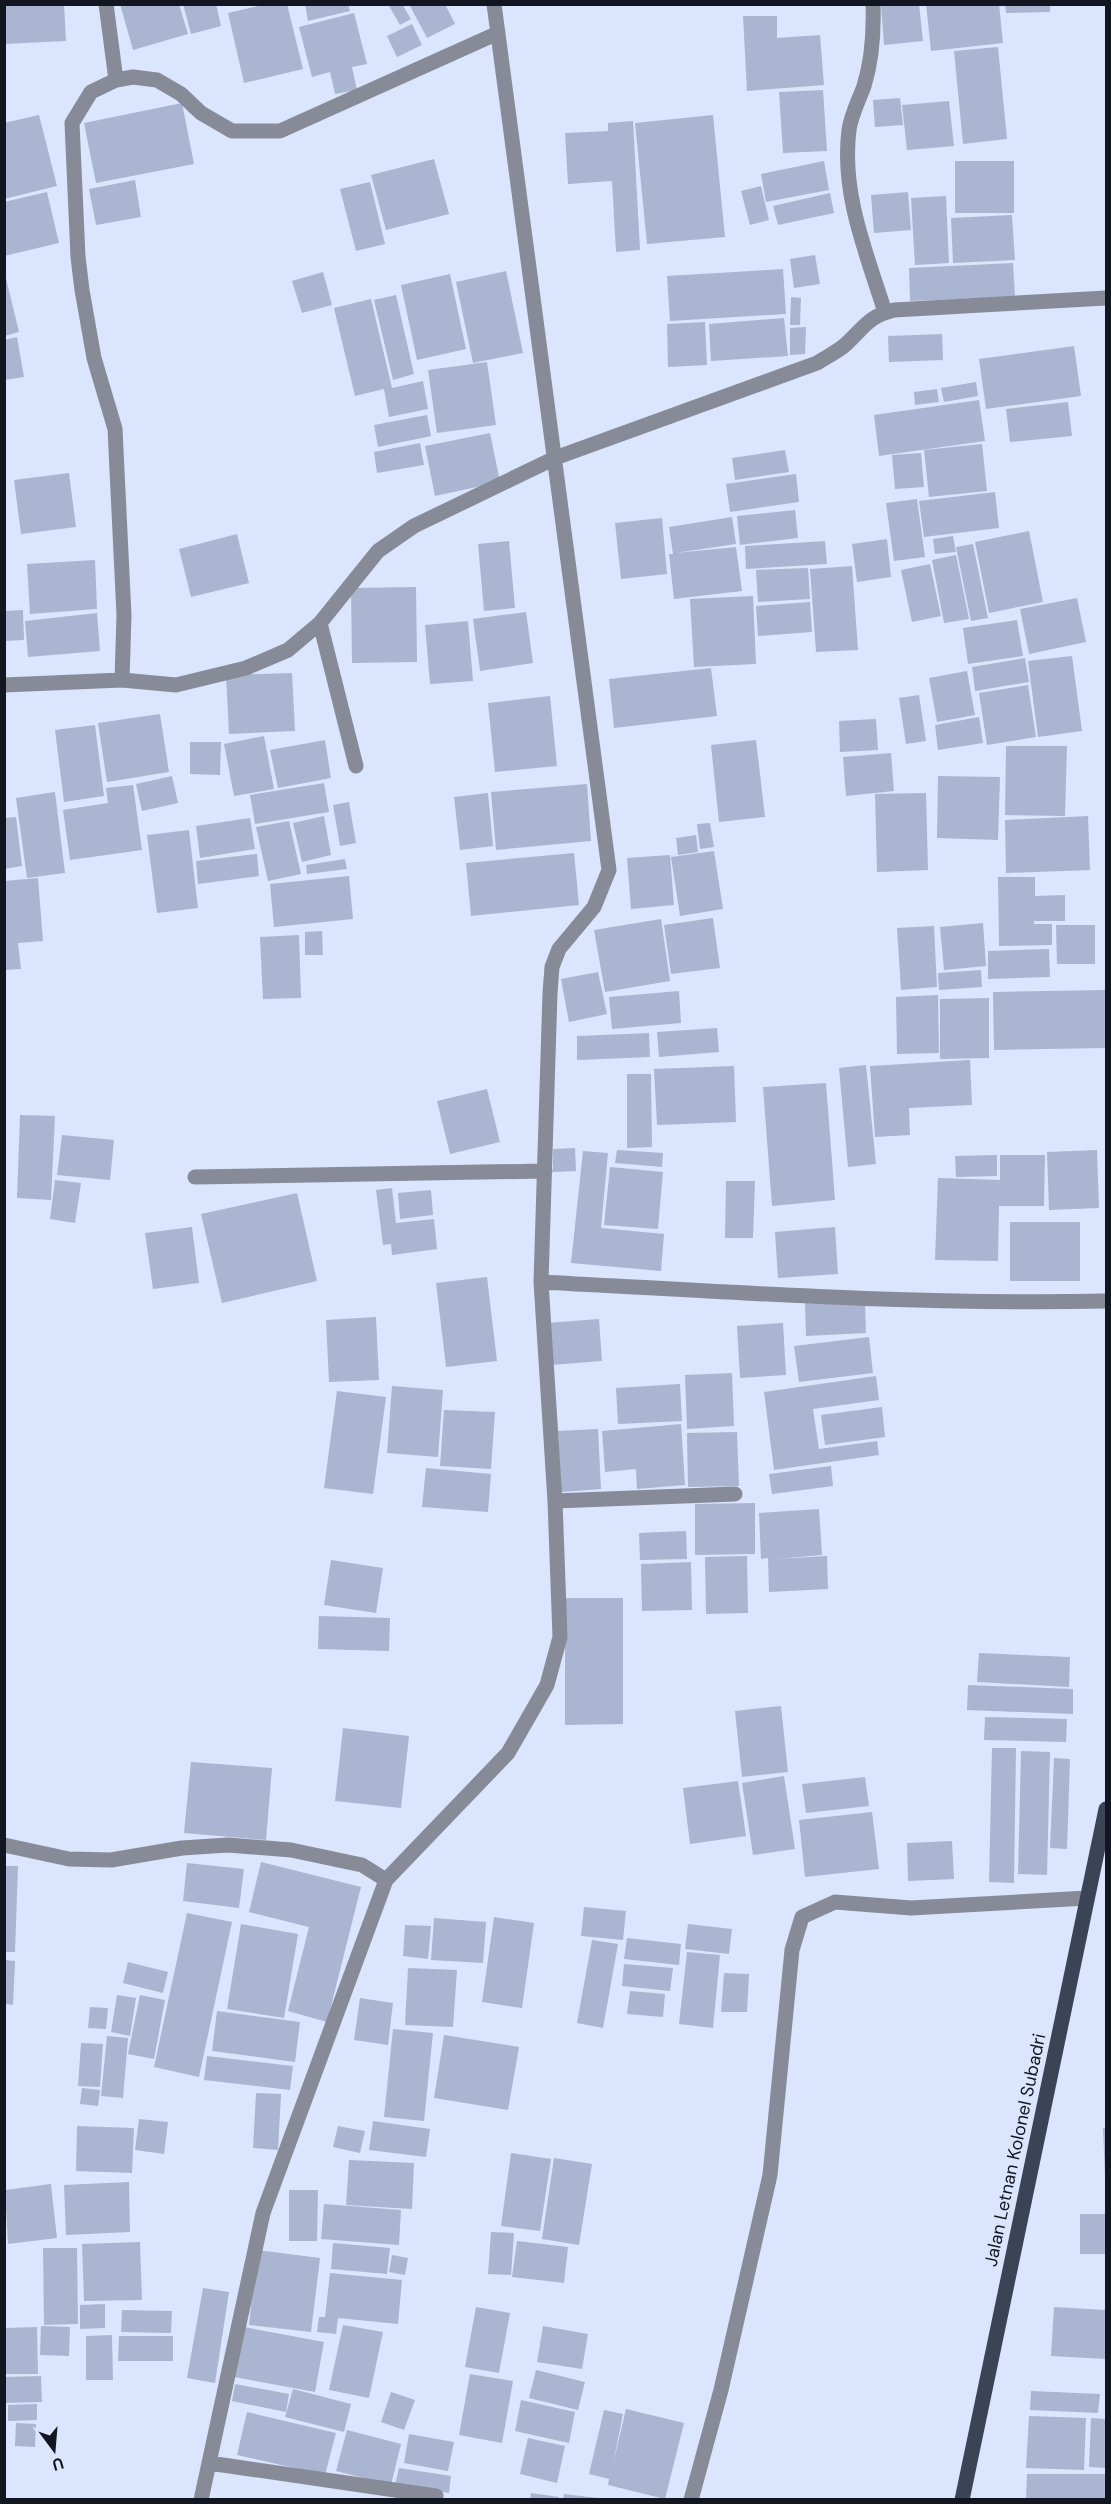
<svg xmlns="http://www.w3.org/2000/svg" width="1111" height="2504" viewBox="0 0 1111 2504" font-family="'DM Sans',sans-serif">
	<rect width="100%" height="100%" fill="#dbe5fd"/>
	<path fill="#aab5d2" d="M 4,4 L 64,4 L 66,41 L 4,44 Z
		M 120,4 L 179,4 L 188,34 L 133,50 Z
		M 183,4 L 216,4 L 221,26 L 191,34 Z
		M 267,4 L 287,4 L 303,69 L 244,83 L 228,13 Z
		M 305,4 L 348,4 L 350,11 L 308,21 Z
		M 388,4 L 402,4 L 411,19 L 400,25 Z
		M 409,4 L 445,4 L 455,24 L 427,38 Z
		M 881,4 L 919,4 L 923,41 L 884,45 Z
		M 926,4 L 999,4 L 1003,43 L 931,51 Z
		M 1005,4 L 1050,4 L 1050,12 L 1006,13 Z
		M 354,13 L 367,64 L 352,67 L 357,90 L 335,94 L 330,72 L 312,77 L 299,27 Z
		M 743,16 L 777,16 L 777,38 L 820,35 L 824,85 L 747,91 Z
		M 412,24 L 422,45 L 397,57 L 387,36 Z
		M 998,47 L 1007,139 L 963,144 L 954,51 Z
		M 823,90 L 827,151 L 783,153 L 779,92 Z
		M 900,98 L 903,125 L 875,127 L 873,100 Z
		M 949,101 L 954,146 L 907,150 L 902,105 Z
		M 182,103 L 194,164 L 96,183 L 84,123 Z
		M 39,115 L 57,186 L 4,199 L 4,123 Z
		M 713,115 L 725,237 L 647,244 L 635,123 Z
		M 633,121 L 640,250 L 616,252 L 612,181 L 568,184 L 565,133 L 608,131 L 608,123 Z
		M 434,159 L 449,214 L 386,230 L 371,175 Z
		M 824,161 L 829,190 L 766,202 L 761,174 Z
		M 955,161 L 1014,161 L 1014,213 L 955,213 Z
		M 135,180 L 141,217 L 96,225 L 89,189 Z
		M 370,182 L 385,244 L 356,251 L 340,189 Z
		M 761,186 L 769,220 L 750,225 L 741,191 Z
		M 47,192 L 59,243 L 4,256 L 4,202 Z
		M 908,192 L 911,230 L 874,233 L 871,195 Z
		M 830,193 L 834,213 L 778,225 L 773,206 Z
		M 946,196 L 949,263 L 915,265 L 911,198 Z
		M 1012,215 L 1015,260 L 953,263 L 951,218 Z
		M 815,255 L 820,284 L 794,288 L 790,259 Z
		M 1013,263 L 1015,297 L 910,301 L 909,268 Z
		M 783,269 L 786,314 L 670,321 L 667,276 Z
		M 4,270 L 19,332 L 4,336 Z
		M 506,271 L 523,353 L 473,363 L 456,282 Z
		M 323,272 L 332,305 L 302,313 L 292,281 Z
		M 450,274 L 466,349 L 417,360 L 401,285 Z
		M 396,295 L 414,374 L 393,380 L 374,300 Z
		M 791,297 L 801,298 L 800,325 L 790,325 Z
		M 371,299 L 392,388 L 423,381 L 428,409 L 389,417 L 384,389 L 355,396 L 334,308 Z
		M 784,318 L 788,356 L 711,361 L 709,324 Z
		M 705,322 L 707,365 L 668,367 L 667,324 Z
		M 806,327 L 805,354 L 790,355 L 790,328 Z
		M 942,334 L 943,360 L 889,362 L 888,336 Z
		M 17,337 L 24,377 L 4,380 L 4,340 Z
		M 1074,346 L 1081,396 L 986,409 L 979,359 Z
		M 487,362 L 496,425 L 437,433 L 428,370 Z
		M 976,382 L 978,396 L 944,402 L 941,388 Z
		M 937,389 L 939,402 L 915,405 L 914,392 Z
		M 979,400 L 985,441 L 879,456 L 874,415 Z
		M 1068,402 L 1072,436 L 1010,442 L 1006,409 Z
		M 427,415 L 431,436 L 378,447 L 374,425 Z
		M 490,433 L 500,482 L 435,496 L 425,446 Z
		M 420,443 L 424,465 L 377,473 L 374,452 Z
		M 982,444 L 987,491 L 929,497 L 924,450 Z
		M 785,450 L 789,472 L 735,480 L 732,458 Z
		M 921,453 L 924,487 L 895,489 L 892,455 Z
		M 69,473 L 76,527 L 21,534 L 14,480 Z
		M 796,474 L 799,502 L 730,512 L 726,484 Z
		M 995,492 L 999,528 L 924,537 L 919,501 Z
		M 917,499 L 925,557 L 894,561 L 886,503 Z
		M 795,510 L 798,538 L 740,545 L 737,516 Z
		M 732,517 L 736,544 L 675,553 L 736,547 L 742,591 L 674,599 L 669,554 L 673,554 L 669,527 Z
		M 662,518 L 667,574 L 621,579 L 615,523 Z
		M 1029,531 L 1043,602 L 989,613 L 975,542 Z
		M 237,534 L 249,583 L 191,597 L 179,549 Z
		M 953,536 L 956,552 L 935,554 L 933,539 Z
		M 887,539 L 891,577 L 857,582 L 852,544 Z
		M 509,541 L 515,608 L 484,611 L 478,544 Z
		M 825,541 L 827,564 L 746,569 L 745,546 Z
		M 973,544 L 988,618 L 971,621 L 956,547 Z
		M 956,555 L 969,619 L 944,623 L 932,560 Z
		M 95,560 L 97,609 L 30,614 L 27,564 Z
		M 930,564 L 941,616 L 912,622 L 901,570 Z
		M 852,566 L 858,650 L 816,652 L 810,569 Z
		M 808,568 L 810,599 L 758,602 L 756,570 Z
		M 416,587 L 417,662 L 352,663 L 351,588 Z
		M 753,596 L 756,664 L 694,667 L 690,599 Z
		M 1077,598 L 1086,642 L 1029,654 L 1020,609 Z
		M 810,602 L 812,632 L 758,636 L 756,606 Z
		M 23,610 L 24,640 L 4,641 L 4,611 Z
		M 526,612 L 533,663 L 480,671 L 473,619 Z
		M 97,613 L 100,651 L 28,657 L 25,621 Z
		M 1017,620 L 1023,656 L 968,664 L 963,628 Z
		M 468,621 L 473,681 L 430,684 L 425,625 Z
		M 1072,656 L 1082,731 L 1038,737 L 1028,661 Z
		M 1025,658 L 1029,682 L 975,691 L 972,667 Z
		M 711,668 L 717,716 L 614,728 L 609,679 Z
		M 967,671 L 975,715 L 937,722 L 929,678 Z
		M 292,673 L 295,731 L 229,734 L 226,675 Z
		M 1028,685 L 1036,737 L 987,745 L 979,693 Z
		M 919,695 L 926,741 L 906,744 L 899,698 Z
		M 550,696 L 557,766 L 495,772 L 488,703 Z
		M 160,714 L 169,772 L 107,782 L 98,723 Z
		M 979,717 L 983,743 L 938,750 L 935,725 Z
		M 876,719 L 878,750 L 840,752 L 839,721 Z
		M 95,725 L 104,796 L 64,802 L 55,730 Z
		M 264,736 L 274,789 L 234,796 L 224,744 Z
		M 325,740 L 331,778 L 278,788 L 270,750 Z
		M 756,740 L 765,817 L 719,822 L 711,745 Z
		M 190,742 L 221,742 L 220,775 L 190,774 Z
		M 1006,746 L 1067,746 L 1065,816 L 1005,815 Z
		M 891,753 L 894,791 L 846,796 L 843,757 Z
		M 172,776 L 178,803 L 142,811 L 136,784 Z
		M 938,776 L 1000,777 L 998,840 L 937,838 Z
		M 324,783 L 329,812 L 255,824 L 250,795 Z
		M 587,784 L 591,841 L 496,850 L 491,792 Z
		M 133,785 L 142,850 L 70,860 L 63,810 L 108,803 L 106,788 Z
		M 55,792 L 65,873 L 27,878 L 16,798 Z
		M 488,793 L 493,846 L 460,850 L 454,797 Z
		M 926,793 L 928,870 L 877,872 L 875,794 Z
		M 349,802 L 356,843 L 340,846 L 333,805 Z
		M 324,816 L 331,855 L 302,862 L 293,823 Z
		M 1088,816 L 1090,870 L 1006,873 L 1005,820 Z
		M 16,817 L 22,866 L 4,869 L 4,818 Z
		M 250,818 L 255,849 L 200,858 L 196,826 Z
		M 289,821 L 301,874 L 268,881 L 256,827 Z
		M 710,823 L 714,847 L 700,849 L 697,824 Z
		M 189,830 L 198,908 L 157,913 L 147,835 Z
		M 696,835 L 698,852 L 678,855 L 676,838 Z
		M 714,851 L 723,909 L 680,916 L 671,857 Z
		M 574,853 L 579,905 L 471,916 L 466,863 Z
		M 257,854 L 259,876 L 198,884 L 196,861 Z
		M 670,855 L 674,905 L 631,909 L 627,858 Z
		M 345,859 L 347,869 L 307,874 L 306,865 Z
		M 349,876 L 353,919 L 274,927 L 270,884 Z
		M 998,877 L 1035,877 L 1035,896 L 1065,895 L 1065,921 L 1034,921 L 1034,924 L 1052,924 L 1052,945 L 999,946 Z
		M 38,878 L 43,941 L 18,943 L 21,969 L 4,970 L 4,881 Z
		M 713,918 L 720,968 L 671,974 L 664,925 Z
		M 661,919 L 670,981 L 605,992 L 594,930 Z
		M 983,923 L 986,966 L 944,970 L 940,927 Z
		M 1056,925 L 1095,925 L 1095,964 L 1057,964 Z
		M 934,926 L 937,987 L 901,990 L 897,928 Z
		M 322,931 L 323,955 L 305,955 L 305,932 Z
		M 299,935 L 301,998 L 263,999 L 260,937 Z
		M 1049,949 L 1050,977 L 988,979 L 988,951 Z
		M 981,970 L 982,987 L 939,990 L 938,973 Z
		M 598,972 L 607,1014 L 569,1022 L 561,979 Z
		M 1106,990 L 1106,1048 L 994,1050 L 993,992 Z
		M 679,991 L 681,1023 L 612,1029 L 609,997 Z
		M 938,995 L 939,1053 L 897,1054 L 896,997 Z
		M 989,998 L 989,1058 L 940,1059 L 940,999 Z
		M 717,1028 L 719,1052 L 659,1057 L 657,1032 Z
		M 649,1033 L 650,1057 L 577,1060 L 577,1036 Z
		M 970,1060 L 972,1105 L 909,1108 L 910,1135 L 875,1137 L 870,1066 Z
		M 866,1065 L 876,1164 L 848,1167 L 839,1068 Z
		M 734,1066 L 736,1122 L 657,1125 L 654,1069 Z
		M 627,1074 L 651,1074 L 652,1147 L 627,1148 Z
		M 826,1083 L 835,1200 L 772,1206 L 763,1087 Z
		M 487,1089 L 500,1142 L 450,1154 L 437,1101 Z
		M 20,1115 L 55,1116 L 51,1200 L 17,1198 Z
		M 62,1135 L 114,1140 L 110,1180 L 57,1175 Z
		M 575,1148 L 576,1171 L 553,1172 L 553,1149 Z
		M 617,1150 L 663,1153 L 662,1167 L 615,1163 Z
		M 1097,1150 L 1099,1208 L 1049,1210 L 1047,1152 Z
		M 583,1151 L 608,1153 L 601,1228 L 664,1234 L 661,1271 L 571,1263 Z
		M 997,1155 L 997,1176 L 956,1177 L 955,1156 Z
		M 1000,1155 L 1045,1155 L 1044,1206 L 999,1206 L 998,1261 L 935,1260 L 938,1178 L 1000,1180 Z
		M 610,1167 L 663,1172 L 658,1229 L 604,1225 Z
		M 55,1180 L 81,1183 L 75,1223 L 50,1219 Z
		M 726,1181 L 755,1181 L 753,1238 L 725,1238 Z
		M 392,1188 L 396,1223 L 434,1219 L 437,1249 L 392,1255 L 391,1244 L 383,1245 L 376,1190 Z
		M 431,1190 L 433,1215 L 400,1219 L 398,1193 Z
		M 297,1193 L 317,1281 L 222,1303 L 201,1214 Z
		M 1010,1222 L 1080,1222 L 1080,1281 L 1010,1281 Z
		M 192,1227 L 199,1283 L 153,1289 L 145,1233 Z
		M 835,1227 L 838,1274 L 778,1278 L 775,1232 Z
		M 487,1277 L 497,1361 L 446,1367 L 436,1283 Z
		M 865,1300 L 866,1333 L 806,1336 L 805,1303 Z
		M 376,1317 L 379,1380 L 329,1382 L 326,1320 Z
		M 599,1319 L 602,1361 L 551,1365 L 547,1323 Z
		M 783,1323 L 786,1375 L 740,1378 L 737,1326 Z
		M 869,1337 L 873,1373 L 799,1382 L 794,1346 Z
		M 732,1373 L 734,1426 L 687,1429 L 685,1375 Z
		M 876,1376 L 879,1400 L 813,1409 L 819,1449 L 877,1441 L 879,1455 L 774,1470 L 764,1392 Z
		M 680,1384 L 682,1421 L 618,1424 L 616,1388 Z
		M 392,1386 L 443,1390 L 438,1457 L 387,1453 Z
		M 337,1391 L 386,1397 L 373,1494 L 324,1488 Z
		M 882,1407 L 885,1437 L 825,1445 L 821,1415 Z
		M 444,1410 L 495,1412 L 491,1469 L 440,1466 Z
		M 681,1424 L 685,1485 L 637,1489 L 636,1469 L 605,1472 L 602,1431 Z
		M 598,1429 L 601,1489 L 561,1492 L 558,1431 Z
		M 737,1432 L 739,1486 L 688,1487 L 687,1433 Z
		M 831,1466 L 833,1486 L 772,1494 L 769,1474 Z
		M 426,1468 L 491,1474 L 488,1512 L 422,1507 Z
		M 755,1503 L 755,1554 L 695,1555 L 695,1504 Z
		M 819,1509 L 822,1555 L 775,1559 L 827,1556 L 828,1589 L 769,1592 L 768,1558 L 761,1559 L 759,1513 Z
		M 686,1531 L 687,1559 L 640,1560 L 639,1533 Z
		M 747,1556 L 748,1613 L 706,1614 L 705,1557 Z
		M 331,1560 L 383,1568 L 376,1613 L 324,1605 Z
		M 691,1562 L 692,1610 L 642,1611 L 641,1564 Z
		M 565,1598 L 623,1598 L 623,1724 L 565,1725 Z
		M 319,1616 L 390,1618 L 389,1651 L 318,1649 Z
		M 979,1653 L 1070,1657 L 1069,1687 L 977,1682 Z
		M 968,1685 L 1073,1689 L 1073,1714 L 967,1710 Z
		M 781,1706 L 788,1772 L 742,1777 L 735,1711 Z
		M 985,1717 L 1067,1719 L 1066,1742 L 984,1740 Z
		M 343,1728 L 409,1736 L 401,1808 L 335,1801 Z
		M 992,1748 L 1016,1748 L 1014,1883 L 989,1882 Z
		M 1021,1751 L 1050,1752 L 1047,1875 L 1018,1874 Z
		M 1054,1758 L 1070,1759 L 1067,1849 L 1050,1848 Z
		M 191,1762 L 272,1768 L 266,1840 L 184,1833 Z
		M 784,1776 L 795,1849 L 753,1855 L 742,1783 Z
		M 865,1777 L 869,1806 L 806,1813 L 802,1784 Z
		M 738,1781 L 746,1836 L 690,1844 L 683,1788 Z
		M 872,1812 L 879,1869 L 805,1877 L 799,1820 Z
		M 952,1841 L 954,1879 L 908,1881 L 907,1843 Z
		M 261,1862 L 361,1887 L 327,2022 L 288,2011 L 309,1927 L 249,1912 Z
		M 187,1863 L 244,1869 L 239,1908 L 183,1901 Z
		M 4,1866 L 18,1866 L 15,1952 L 4,1952 Z
		M 584,1907 L 626,1911 L 623,1940 L 581,1936 Z
		M 187,1913 L 232,1922 L 199,2077 L 154,2067 Z
		M 494,1917 L 534,1923 L 522,2008 L 482,2002 Z
		M 434,1918 L 486,1922 L 483,1963 L 431,1960 Z
		M 241,1924 L 298,1934 L 284,2018 L 227,2009 Z
		M 688,1924 L 732,1929 L 729,1954 L 685,1949 Z
		M 405,1925 L 431,1926 L 428,1959 L 403,1956 Z
		M 627,1938 L 681,1944 L 679,1965 L 624,1959 Z
		M 592,1940 L 618,1944 L 603,2028 L 577,2023 Z
		M 687,1952 L 720,1955 L 713,2028 L 679,2024 Z
		M 5,1960 L 15,1961 L 13,2005 L 5,2004 Z
		M 128,1962 L 168,1972 L 163,1993 L 123,1983 Z
		M 624,1964 L 673,1968 L 670,1991 L 622,1986 Z
		M 408,1968 L 457,1970 L 453,2027 L 405,2025 Z
		M 724,1973 L 749,1974 L 747,2012 L 721,2012 Z
		M 630,1991 L 665,1994 L 663,2017 L 627,2014 Z
		M 117,1995 L 136,1998 L 130,2036 L 111,2032 Z
		M 140,1995 L 165,2000 L 154,2059 L 128,2054 Z
		M 360,1998 L 393,2003 L 388,2045 L 354,2040 Z
		M 90,2007 L 108,2008 L 106,2029 L 88,2028 Z
		M 217,2011 L 300,2022 L 295,2062 L 212,2051 Z
		M 393,2029 L 433,2033 L 424,2121 L 384,2117 Z
		M 444,2035 L 519,2047 L 508,2110 L 434,2098 Z
		M 107,2036 L 128,2038 L 123,2098 L 101,2096 Z
		M 81,2043 L 103,2044 L 100,2087 L 78,2086 Z
		M 207,2056 L 293,2066 L 290,2090 L 204,2080 Z
		M 82,2088 L 100,2090 L 98,2106 L 80,2104 Z
		M 256,2093 L 281,2094 L 278,2150 L 253,2148 Z
		M 139,2119 L 168,2122 L 164,2154 L 135,2150 Z
		M 373,2121 L 430,2129 L 426,2157 L 369,2150 Z
		M 77,2126 L 134,2128 L 132,2173 L 76,2171 Z
		M 338,2126 L 365,2131 L 360,2153 L 333,2147 Z
		M 1103,2128 L 1106,2128 L 1106,2176 L 1105,2176 Z
		M 511,2153 L 551,2159 L 540,2231 L 501,2226 Z
		M 554,2158 L 592,2164 L 579,2245 L 542,2239 Z
		M 349,2160 L 414,2163 L 412,2209 L 346,2205 Z
		M 129,2182 L 130,2232 L 66,2235 L 64,2185 Z
		M 51,2184 L 57,2238 L 8,2244 L 5,2190 Z
		M 289,2190 L 318,2190 L 317,2241 L 289,2241 Z
		M 324,2204 L 401,2210 L 399,2245 L 321,2239 Z
		M 1080,2214 L 1106,2214 L 1106,2254 L 1080,2254 Z
		M 491,2232 L 514,2233 L 511,2275 L 488,2274 Z
		M 517,2241 L 568,2247 L 564,2283 L 512,2277 Z
		M 140,2242 L 142,2300 L 84,2301 L 82,2244 Z
		M 333,2243 L 390,2248 L 387,2274 L 331,2269 Z
		M 43,2248 L 77,2248 L 78,2324 L 44,2325 Z
		M 257,2250 L 320,2258 L 311,2332 L 249,2325 Z
		M 392,2255 L 408,2258 L 405,2275 L 389,2272 Z
		M 330,2273 L 402,2280 L 398,2324 L 338,2318 L 336,2334 L 317,2332 L 319,2317 L 325,2317 Z
		M 203,2288 L 229,2292 L 215,2383 L 187,2378 Z
		M 105,2304 L 105,2328 L 80,2329 L 80,2305 Z
		M 476,2307 L 510,2313 L 499,2373 L 465,2367 Z
		M 1054,2307 L 1106,2310 L 1106,2359 L 1051,2356 Z
		M 122,2310 L 172,2311 L 171,2333 L 121,2332 Z
		M 343,2325 L 383,2332 L 369,2398 L 329,2390 Z
		M 41,2326 L 70,2327 L 69,2356 L 40,2355 Z
		M 543,2326 L 588,2334 L 582,2369 L 537,2362 Z
		M 37,2327 L 38,2374 L 4,2374 L 4,2328 Z
		M 244,2327 L 324,2342 L 315,2392 L 234,2377 Z
		M 112,2335 L 113,2380 L 86,2380 L 86,2336 Z
		M 119,2336 L 173,2336 L 173,2361 L 118,2361 Z
		M 536,2370 L 585,2382 L 578,2410 L 529,2398 Z
		M 470,2374 L 513,2381 L 502,2443 L 459,2435 Z
		M 41,2376 L 42,2402 L 4,2403 L 4,2377 Z
		M 235,2384 L 289,2394 L 286,2412 L 232,2401 Z
		M 293,2389 L 351,2404 L 344,2432 L 285,2417 Z
		M 1031,2391 L 1100,2394 L 1098,2413 L 1030,2410 Z
		M 391,2392 L 415,2400 L 404,2430 L 381,2422 Z
		M 521,2400 L 575,2412 L 569,2443 L 515,2431 Z
		M 37,2404 L 37,2420 L 8,2421 L 8,2405 Z
		M 626,2409 L 684,2423 L 665,2499 L 608,2485 L 609,2479 L 589,2474 L 604,2410 L 623,2414 L 613,2464 Z
		M 247,2412 L 336,2433 L 325,2475 L 237,2455 Z
		M 1029,2416 L 1086,2418 L 1084,2470 L 1026,2468 Z
		M 1091,2418 L 1106,2419 L 1106,2468 L 1089,2467 Z
		M 16,2423 L 36,2424 L 35,2447 L 15,2446 Z
		M 347,2430 L 401,2444 L 391,2485 L 336,2471 Z
		M 409,2434 L 454,2442 L 448,2471 L 404,2463 Z
		M 528,2438 L 565,2446 L 557,2483 L 520,2474 Z
		M 399,2468 L 451,2476 L 449,2493 L 395,2485 Z
		M 1027,2474 L 1106,2474 L 1106,2500 L 1026,2500 Z
		M 531,2493 L 559,2497 L 559,2500 L 530,2500 Z
		M 564,2494 L 598,2498 L 598,2500 L 563,2500 Z"/>
	<g fill="none" stroke-linecap="round" stroke-linejoin="round">
		<path stroke="#868b97" stroke-width="15" d="M 106,4 L 116,80
			M 873,4 C 874,32 872,60 864,86 C 859,100 851,115 849,130 C 841,193 866,252 885,312
			M 498,33 L 280,131 L 232,131 L 201,113 L 181,94 L 157,80 L 133,77 L 116,80 L 91,92 L 72,123 L 78,257 L 82,290 L 94,358 L 115,429 L 124,615 L 122,680 L 176,685 L 246,668 L 288,650 L 320,623 L 378,551 L 414,526 L 555,458 L 817,363 C 826,357 837,352 845,345 C 865,327 867,317 894,310 L 1106,298
			M 320,623 L 356,766
			M 4,685 L 122,680
			M 195,1177 L 545,1171
			M 541,1282 C 729,1292 918,1305 1106,1301
			M 555,1501 L 735,1494
			M 4,1845 L 69,1859 L 111,1860 L 182,1848 L 228,1845 L 291,1850 L 362,1865 L 386,1880
			M 209,2463 L 436,2496
			M 201,2500 L 263,2213 L 386,1880 L 508,1753 L 547,1685 L 560,1637 L 555,1501 L 541,1282 L 550,993 L 552,967 L 559,949 L 594,907 L 609,870 L 494,4
			M 691,2500 L 721,2390 L 770,2175 L 792,1950 L 802,1917 L 835,1902 L 911,1908 L 1087,1898"/>
		<path stroke="#3b4357" stroke-width="15" d="M 962,2500 L 1106,1809"/>
	</g>
	<g text-anchor="middle" stroke-width="6" stroke-linejoin="round" paint-order="stroke">
		<g font-size="18" fill="#121620" stroke="#dbe5fd">
			<text transform="translate(1015 2150) rotate(-78)" y="6">Jalan Letnan Kolonel Subadri</text>
		</g>
	</g>
	<rect width="1111" height="2504" fill="none" stroke="#121620" stroke-width="12"/>
	<g transform="translate(54 2450) rotate(164)" stroke="#dbe5fd" stroke-width="4.5" paint-order="stroke">
	<path d="M0-4.5L10 22L0 15L-10 22Z" fill="#121620"/>
	<text y="-9" font-size="16" font-weight="bold" text-anchor="middle" fill="#121620">U</text>
	</g>
</svg>
